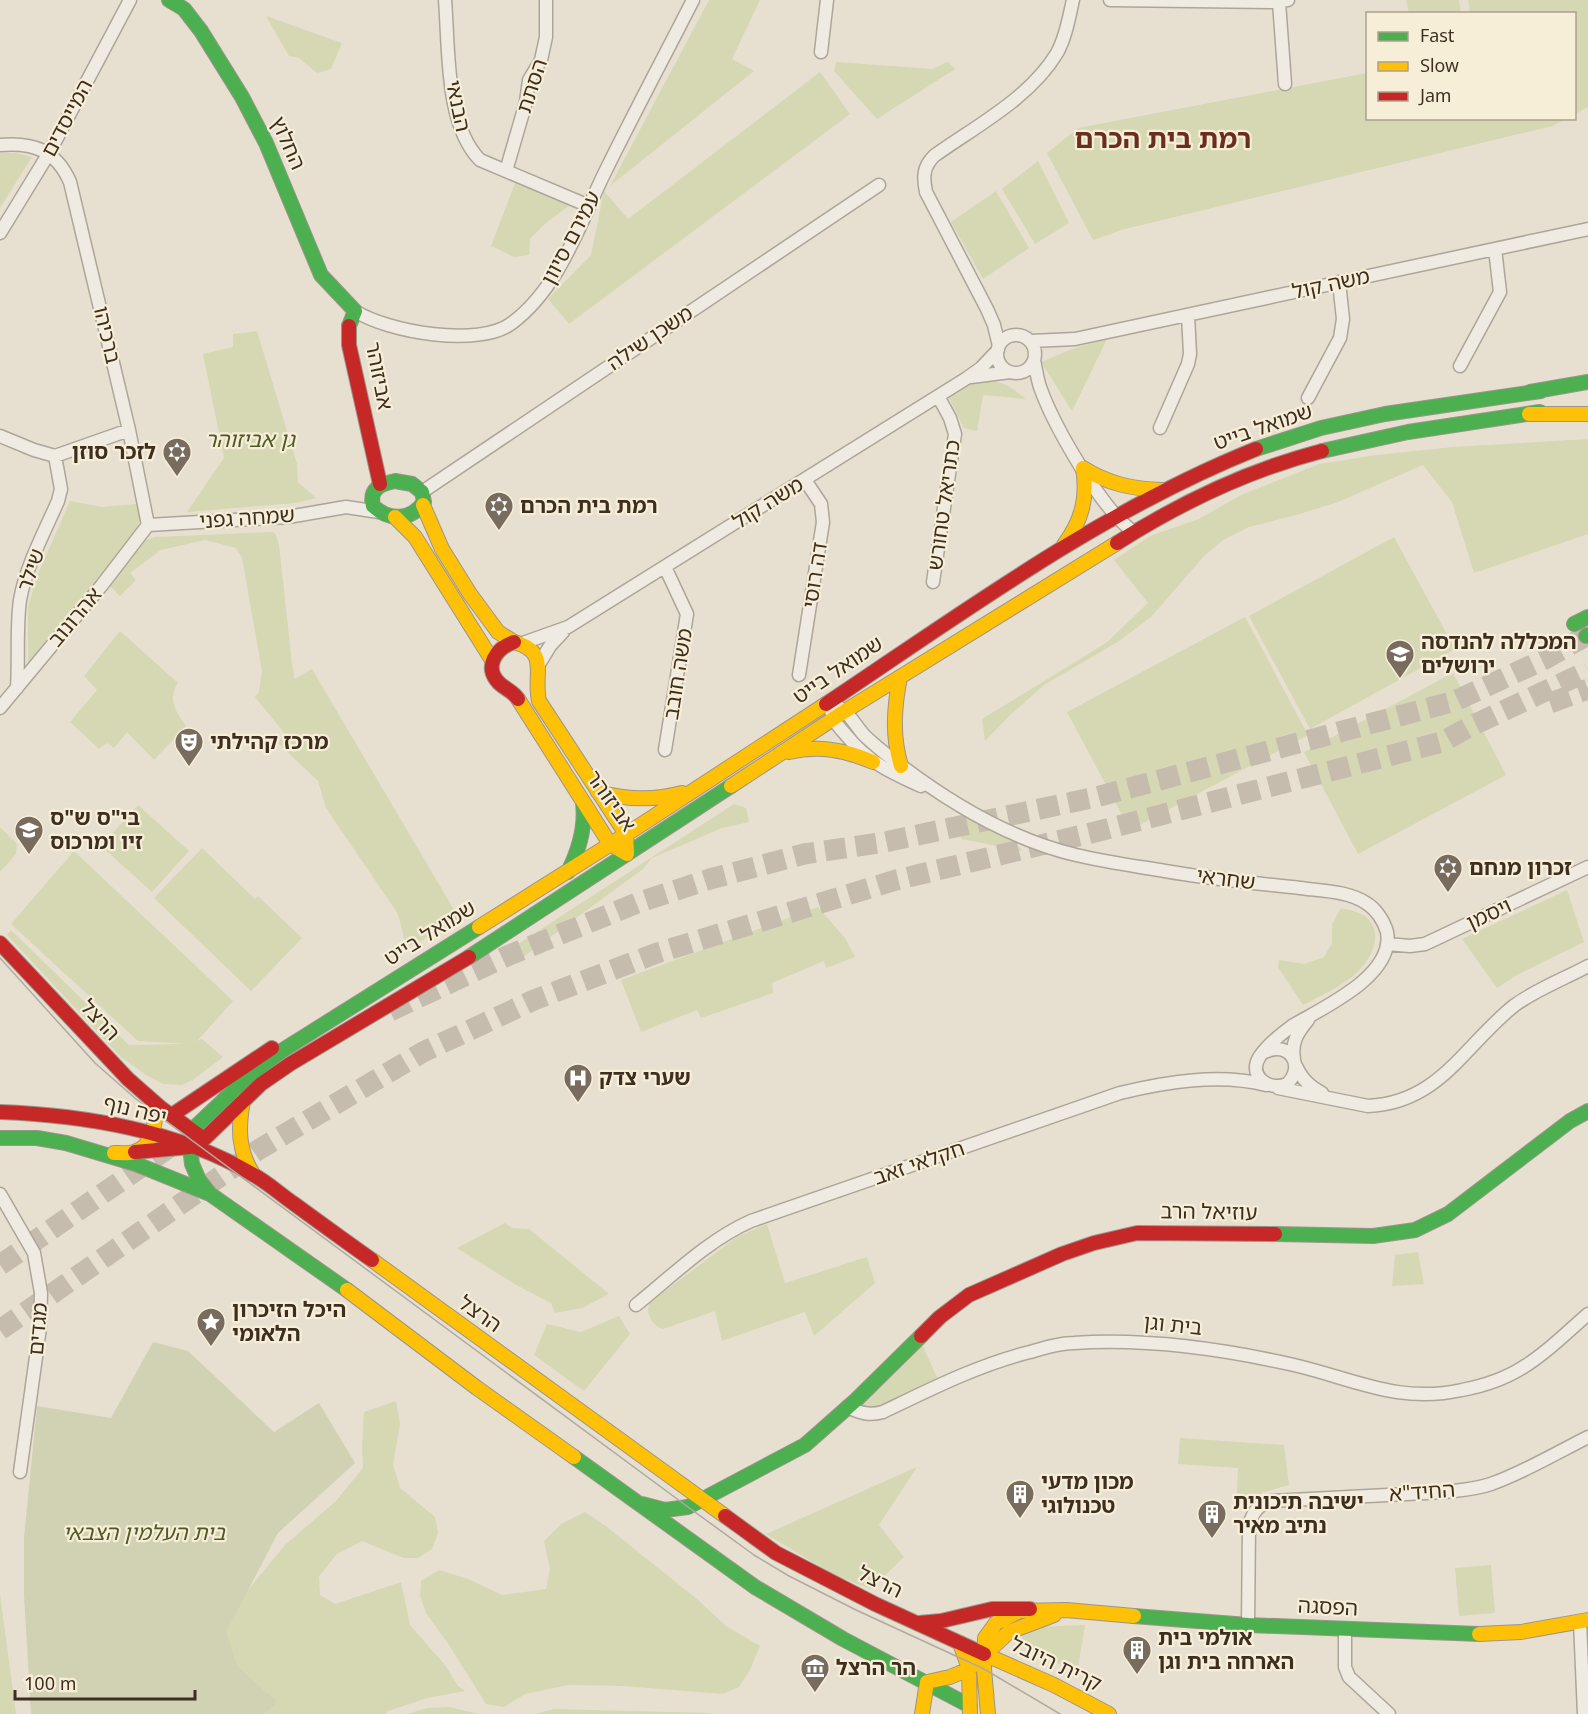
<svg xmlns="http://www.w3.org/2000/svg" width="1588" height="1714" viewBox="0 0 1588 1714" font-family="Georgia,'Noto Sans Hebrew',serif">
	<rect width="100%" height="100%" fill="#e7e0d1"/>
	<path fill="#d6d7b3" d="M 709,0 L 760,0 L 732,59 L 754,71 L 610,186 Z
		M 1406,0 L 1459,0 L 1461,13 L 1409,13 Z
		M 1468,0 L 1588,0 L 1588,107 L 1575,114 L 1574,14 L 1470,13 Z
		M 266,16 L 342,43 L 331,69 L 317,73 L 299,58 L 289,56 Z
		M 836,62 L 932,69 L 948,62 L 955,69 L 877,119 L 834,71 Z
		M 820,72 L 850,114 L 569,324 L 548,299 L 591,255 L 604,191 L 628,219 Z
		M 1367,73 L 1368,118 L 1567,119 L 1552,126 L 1125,229 L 1093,240 L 1047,153 L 1078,128 Z
		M 0,153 L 16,153 L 32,157 L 0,208 Z
		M 1038,161 L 1069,223 L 1035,244 L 1002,189 Z
		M 515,183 L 570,205 L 546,223 L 530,239 L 529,255 L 514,257 L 491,246 Z
		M 996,191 L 1029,248 L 983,279 L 951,222 Z
		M 257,331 L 297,464 L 298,482 L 316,498 L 296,503 L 187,512 L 224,458 L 203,354 L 233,347 L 233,334 Z
		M 1107,339 L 1072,411 L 1041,362 L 1075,348 Z
		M 976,381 C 1003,381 1006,383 1026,399 L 983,395 L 977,431 L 964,428 L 949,398 Z
		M 1588,439 L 1588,534 L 1474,573 L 1452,502 L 1423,465 L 1338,502 L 1296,515 L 1249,527 L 1223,540 L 1204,556 L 1151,617 L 1119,641 L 1044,685 L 1010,715 L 985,741 L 982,719 L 1106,643 L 1148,603 L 1114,560 L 1150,536 L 1199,519 L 1241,495 L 1319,464 L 1377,455 L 1453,447 Z
		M 70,501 L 102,507 L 136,504 L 140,517 L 137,530 L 28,663 L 28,607 L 37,576 Z
		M 273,532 L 275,533 L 279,545 L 292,664 L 295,679 L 312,669 L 460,920 L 421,941 L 406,946 L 398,914 L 326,808 L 318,781 L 278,743 L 285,734 L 255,697 L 259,692 L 262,671 L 242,558 L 236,548 L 205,540 L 161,550 L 130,573 L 136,580 L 120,596 L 109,585 L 142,545 L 146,540 L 155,537 Z
		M 1394,537 L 1455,649 L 1310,729 L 1249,616 Z
		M 1245,617 L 1308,735 L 1130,830 L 1067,712 Z
		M 120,631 L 178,683 C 167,699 176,712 186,726 L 154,760 L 127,732 L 114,748 L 107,743 L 99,749 L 70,722 L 97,690 L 84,676 Z
		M 1453,673 L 1506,775 L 1358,854 L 1304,752 Z
		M 734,804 L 746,808 L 749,822 L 722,828 L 652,858 L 643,869 L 515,963 L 512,959 L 515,946 Z
		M 138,805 L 189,851 L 152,892 L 101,846 Z
		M 966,816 L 1006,834 L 1023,851 L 961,839 Z
		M 0,827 L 17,844 L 16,854 L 0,872 Z
		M 202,848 L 255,899 L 258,896 L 302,938 L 251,991 L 154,898 Z
		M 74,851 L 233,1001 L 198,1040 L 190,1043 L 202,1039 L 223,1057 L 194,1079 L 182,1085 L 163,1084 L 146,1075 L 121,1057 L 7,935 L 11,930 L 129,1045 L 187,1044 L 138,1041 L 11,924 Z
		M 1567,890 L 1584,942 L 1515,976 L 1497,988 L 1462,939 Z
		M 818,907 L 845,938 L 855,957 L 826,968 L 824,961 L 772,983 L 773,993 L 701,1018 L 697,1010 L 641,1032 L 621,980 Z
		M 1341,908 C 1350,910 1361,912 1367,918 C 1386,936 1368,964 1353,976 C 1339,988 1320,996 1303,1005 L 1278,967 L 1279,960 L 1304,964 L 1324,957 L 1332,943 L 1332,924 Z
		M 505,1223 L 512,1228 L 529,1229 L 609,1294 L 582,1308 L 555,1313 L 551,1303 L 518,1286 L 457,1248 Z
		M 767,1224 L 785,1283 L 867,1257 L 875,1283 L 814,1336 L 805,1312 L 722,1341 L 715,1311 L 663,1329 C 651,1325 645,1313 650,1302 L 737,1237 Z
		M 1418,1252 L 1424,1284 L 1392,1286 L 1395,1255 Z
		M 619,1316 L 630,1334 L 584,1391 L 534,1355 L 547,1324 L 581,1332 Z
		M 920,1340 L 939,1382 L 879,1410 L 853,1406 Z
		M 396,1401 L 400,1424 L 393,1464 L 400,1488 L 435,1517 L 438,1533 L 432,1549 L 418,1558 L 404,1558 L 362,1541 L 337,1554 L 319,1576 L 320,1595 L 335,1604 L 401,1582 L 410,1625 L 445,1665 L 458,1686 L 465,1691 L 427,1698 L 388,1711 L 385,1714 L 231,1714 L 219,1635 L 233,1608 L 285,1545 L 336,1501 L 363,1468 L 362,1447 L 364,1412 Z
		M 1180,1438 L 1284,1445 L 1289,1485 L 1264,1492 L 1241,1505 L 1237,1492 L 1238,1468 L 1178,1464 Z
		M 917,1467 L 879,1525 L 904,1557 L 871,1589 L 836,1576 L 766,1534 Z
		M 585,1512 L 607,1527 L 697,1599 L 726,1626 L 760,1646 L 750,1670 L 739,1687 L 723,1694 L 624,1686 L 568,1685 L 525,1694 L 504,1707 L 486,1704 L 449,1645 L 426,1613 L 420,1596 L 421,1581 L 439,1570 L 468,1579 L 502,1595 L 546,1589 L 550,1569 L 544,1541 L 561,1524 Z
		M 1491,1565 L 1495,1613 L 1459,1616 L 1455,1568 Z
		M 0,1594 L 16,1714 L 0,1714 Z
		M 1085,1625 L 1077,1673 L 1019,1643 L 1024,1633 L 1039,1627 Z
		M 449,1707 L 479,1714 L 407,1714 L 427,1708 Z
		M 554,1709 L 710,1713 L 713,1714 L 535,1714 Z"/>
	<path fill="#d1d1b3" d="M 153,1342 L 188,1351 L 274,1432 L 319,1403 L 355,1463 L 278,1533 L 226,1632 L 237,1666 L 277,1702 L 264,1714 L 31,1714 L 24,1595 L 24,1538 L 37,1406 L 111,1418 Z"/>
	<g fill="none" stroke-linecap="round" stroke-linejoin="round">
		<path stroke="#c5bcae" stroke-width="21" stroke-dasharray="21 10" stroke-linecap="butt" d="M 1550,703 L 1588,689
			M 390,1011 L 507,956 L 637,903 L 710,879 L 804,854 L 885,842 L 1096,797 L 1455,701 L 1543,660 L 1586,636
			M 0,1265 L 177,1142
			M 0,1330 L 258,1150 L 423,1052 L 534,1000 L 657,953 L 896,880 L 1099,831 L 1442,742 L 1469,727 L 1588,671"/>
		<g stroke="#ada599" stroke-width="15">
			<path id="street" d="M 445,0 C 449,48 445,125 480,160 L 589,206
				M 1110,0 L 1279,2 L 1288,0
				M 1279,2 L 1285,84
				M 821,52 L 827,0
				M 0,145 C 33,142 56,150 70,182 L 129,430 L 148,525
				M 506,171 L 526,102 L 529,80 L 541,60 L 546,37 L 546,0
				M 0,233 L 49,153 L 130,0
				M 355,311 C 388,332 479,348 512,323 C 561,286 580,222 606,170 C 634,113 664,57 693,0
				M997 354a19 19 0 1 1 38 0a19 19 0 1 1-38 0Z
				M 1031,341 L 1075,339 L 1588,229
				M 999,346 L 994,325 L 987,309 L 926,192 C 923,177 923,167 934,156 C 976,126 1030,98 1057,53 C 1066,37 1069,17 1073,0
				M 1034,360 C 1036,369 1037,378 1040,387 C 1053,424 1102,511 1134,532
				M 1460,366 L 1500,292 L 1495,249
				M 971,377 L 1010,372
				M 1308,398 L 1340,338 L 1343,319 L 1339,282
				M 1160,428 L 1188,364 L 1190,354 L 1188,315
				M 0,436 L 34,450 L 55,456 L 129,430
				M 422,492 L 879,185
				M 148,525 L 288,517 L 346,507 L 379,512
				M 665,567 L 687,614 L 665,750
				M 933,582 L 955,434 L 950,418 L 938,396
				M 523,643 L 568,627 L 967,378 L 981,368 L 998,350
				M 539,664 L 550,646 L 563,632
				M 799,675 L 823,522 L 821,504 L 805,480
				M 17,688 C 19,659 16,629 20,600 C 26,566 44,533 58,501 L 61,489 L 55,456
				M 0,708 L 102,585 L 148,525
				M 840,708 C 850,714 856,726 864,735 C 875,746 887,755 899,764 C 950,803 1013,840 1076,855 C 1105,862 1135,866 1165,871 C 1210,879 1255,883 1300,888 C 1322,891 1348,891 1366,903 C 1376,909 1384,921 1387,932 C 1395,976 1322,1008 1292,1026 C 1281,1034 1268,1045 1260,1056 C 1247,1075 1268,1092 1287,1084 C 1306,1066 1289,1040 1265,1052
				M 831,711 C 833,721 839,727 846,735 C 868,762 890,772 921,786
				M 1387,944 L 1410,946 L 1425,944 L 1588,867
				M 1294,1059 C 1291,1042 1298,1032 1308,1020
				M 1296,1066 C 1302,1079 1309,1086 1322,1093
				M 1278,1088 L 1368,1106 C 1440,1103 1465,1044 1515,1005 C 1537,989 1564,979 1588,966
				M 0,1194 L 34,1253 L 41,1293 L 40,1328 L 20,1472
				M 636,1305 C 672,1276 708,1240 751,1221 L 1120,1093 C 1166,1082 1219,1073 1266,1085
				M 847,1407 C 861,1413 869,1416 883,1412 C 931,1389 978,1365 1030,1352 C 1044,1348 1059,1343 1074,1343 C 1147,1338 1223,1349 1294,1365 C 1354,1379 1398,1404 1462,1390 C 1483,1386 1507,1378 1525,1366 C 1548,1352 1568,1331 1588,1314
				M 1580,1622 L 1584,1714
				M 1248,1625 L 1249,1526 C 1253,1511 1258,1505 1272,1501 L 1445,1492 C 1461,1490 1477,1489 1491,1484 C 1525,1472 1556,1453 1588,1437
				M 1345,1629 L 1345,1667 L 1349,1677 L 1389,1714"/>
		</g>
		<g stroke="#9c958a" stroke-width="16">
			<path id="fast" d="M 169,0 L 184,9 L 201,31 L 242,97 L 266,143 L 321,275 L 355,311 L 349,326
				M 1530,392 L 1588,382
				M 1256,449 L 1321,428 L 1385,414 L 1541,391
				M 1322,451 L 1408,432 L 1540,412
				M 395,481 L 412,484 L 422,492 L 424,502 C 411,521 389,521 373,506 C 369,489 380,484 395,481 Z
				M 1574,624 L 1588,617
				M 1586,636 L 1588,635
				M 568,872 C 579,850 586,828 583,803
				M 469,957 L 731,786
				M 0,1138 L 37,1138 L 66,1143 L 136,1164 L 210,1194 L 347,1290
				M 210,1194 L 199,1180 L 192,1164 L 190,1148 L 192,1130 L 250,1075 L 283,1050 L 479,927
				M 1275,1234 L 1373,1236 L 1415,1230 L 1448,1214 L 1570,1121 L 1588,1111
				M 574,1457 L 755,1587 L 843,1639 L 970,1706
				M 642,1504 L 665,1510 L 688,1507 L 805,1445 L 856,1400 L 921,1336
				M 1134,1616 L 1248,1625 L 1479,1634"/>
		</g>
		<g stroke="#9c958a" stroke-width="16">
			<path id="slow" d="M 1529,414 L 1588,414
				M 1083,468 C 1108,484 1133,489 1162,490
				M 423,505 L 442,549 L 470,594 L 498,632 L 514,642
				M 395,517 L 415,537 L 492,660
				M 1064,545 C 1082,520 1088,498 1083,468
				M 514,642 C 550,652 533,673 539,701 L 626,834 L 627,854 L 610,844 L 518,699
				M 900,677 C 894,708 892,736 901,766
				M 789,752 C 819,745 845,750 873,762
				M 731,786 L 845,711 L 1117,543
				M 598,792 C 627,800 653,801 682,793
				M 479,927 L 633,830 L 826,704
				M 243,1101 C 238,1128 238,1150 253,1174
				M 114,1153 C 120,1153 128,1154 134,1152 C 154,1147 157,1119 154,1102
				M 372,1260 L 725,1516
				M 347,1290 L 477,1388 L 574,1457
				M 1479,1634 L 1521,1632 L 1588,1620
				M 960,1643 L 969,1669 L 970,1714
				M 984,1654 L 1054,1685 L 1109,1714
				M 927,1682 L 950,1677 L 969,1669 L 1009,1632 L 1054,1615
				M 922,1714 L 927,1682
				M 988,1714 L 984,1669 L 985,1638 L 996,1623 L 1020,1611 L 1066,1610 L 1134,1616"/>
		</g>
		<g stroke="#9c958a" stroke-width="16">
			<path id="jam" d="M 349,326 L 349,345 L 380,484
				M 1117,543 C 1180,503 1249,470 1322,451
				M 514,642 C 496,648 483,667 499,683 C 505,689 513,691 518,699
				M 826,704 C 964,612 1101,511 1256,449
				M 0,943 L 128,1079 L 161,1108 L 201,1137
				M 0,1112 C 84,1115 179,1131 252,1174 C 267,1182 280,1194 293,1203 C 319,1222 345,1241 372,1260
				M 172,1115 L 272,1048
				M 135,1152 L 190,1147 L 201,1142 L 261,1084 L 290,1064 L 469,957
				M 921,1336 L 940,1317 L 969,1295 L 1062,1254 L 1094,1243 L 1137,1233 L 1275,1234
				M 725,1516 L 776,1553 L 875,1604 L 984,1654
				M 919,1623 L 941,1621 L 992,1609 L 1030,1609"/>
		</g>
		<use href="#street" stroke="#efebe3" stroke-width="12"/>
		<use href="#fast" stroke="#4caf50" stroke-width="14"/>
		<use href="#slow" stroke="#ffc107" stroke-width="14"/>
		<use href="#jam" stroke="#c62828" stroke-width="14"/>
		<path stroke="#afaaa2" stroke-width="1.5" d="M 0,958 L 95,1063 L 136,1099 L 688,1507 L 754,1555 L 789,1576 L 856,1610 L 984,1669 L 1060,1714"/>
	</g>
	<defs>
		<g id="synagogue-pin" transform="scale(1.5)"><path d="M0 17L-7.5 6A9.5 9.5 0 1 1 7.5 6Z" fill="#786c5e" stroke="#f7eed8"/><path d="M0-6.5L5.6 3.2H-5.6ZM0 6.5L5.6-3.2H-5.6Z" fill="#fff"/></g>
		<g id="university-pin" transform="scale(1.5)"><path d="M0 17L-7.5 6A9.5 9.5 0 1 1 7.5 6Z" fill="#786c5e" stroke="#f7eed8"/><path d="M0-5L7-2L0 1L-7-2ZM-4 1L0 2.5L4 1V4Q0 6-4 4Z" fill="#fff"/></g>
		<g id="theatre-pin" transform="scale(1.5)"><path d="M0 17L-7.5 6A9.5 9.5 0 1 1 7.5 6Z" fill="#786c5e" stroke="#f7eed8"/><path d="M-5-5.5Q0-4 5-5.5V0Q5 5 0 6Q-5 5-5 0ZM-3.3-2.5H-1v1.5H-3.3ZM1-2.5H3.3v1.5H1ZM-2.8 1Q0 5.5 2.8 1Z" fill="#fff"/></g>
		<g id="school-pin" transform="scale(1.5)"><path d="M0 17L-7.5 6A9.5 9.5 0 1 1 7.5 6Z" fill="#786c5e" stroke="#f7eed8"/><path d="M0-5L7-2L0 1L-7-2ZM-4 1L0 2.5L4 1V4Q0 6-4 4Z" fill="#fff"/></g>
		<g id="hospital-pin" transform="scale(1.5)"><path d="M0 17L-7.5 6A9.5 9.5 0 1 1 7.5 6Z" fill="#786c5e" stroke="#f7eed8"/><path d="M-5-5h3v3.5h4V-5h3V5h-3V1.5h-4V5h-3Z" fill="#fff"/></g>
		<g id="sight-pin" transform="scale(1.5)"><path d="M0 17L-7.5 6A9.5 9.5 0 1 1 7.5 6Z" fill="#786c5e" stroke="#f7eed8"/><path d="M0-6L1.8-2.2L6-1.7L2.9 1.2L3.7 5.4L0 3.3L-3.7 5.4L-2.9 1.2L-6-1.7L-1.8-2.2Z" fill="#fff"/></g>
		<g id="building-pin" transform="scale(1.5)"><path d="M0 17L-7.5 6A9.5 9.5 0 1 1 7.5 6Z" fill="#786c5e" stroke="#f7eed8"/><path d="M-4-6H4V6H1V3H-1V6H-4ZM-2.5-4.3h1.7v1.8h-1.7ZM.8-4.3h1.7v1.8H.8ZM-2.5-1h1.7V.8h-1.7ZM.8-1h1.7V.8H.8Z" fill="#fff"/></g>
		<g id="museum-pin" transform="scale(1.5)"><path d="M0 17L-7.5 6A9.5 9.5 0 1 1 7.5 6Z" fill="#786c5e" stroke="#f7eed8"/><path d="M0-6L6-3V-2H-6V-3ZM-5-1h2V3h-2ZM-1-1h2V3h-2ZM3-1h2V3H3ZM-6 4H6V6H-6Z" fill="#fff"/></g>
	</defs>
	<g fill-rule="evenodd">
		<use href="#synagogue-pin" x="177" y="452"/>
		<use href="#synagogue-pin" x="499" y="506"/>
		<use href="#university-pin" x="1400" y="654"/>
		<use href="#theatre-pin" x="189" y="742"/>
		<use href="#school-pin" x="29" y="830"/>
		<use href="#synagogue-pin" x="1448" y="868"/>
		<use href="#hospital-pin" x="578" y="1078"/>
		<use href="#sight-pin" x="211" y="1322"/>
		<use href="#building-pin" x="1020" y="1494"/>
		<use href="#building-pin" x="1212" y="1514"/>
		<use href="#building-pin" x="1137" y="1650"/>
		<use href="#museum-pin" x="815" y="1668"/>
	</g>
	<g text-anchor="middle" stroke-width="4.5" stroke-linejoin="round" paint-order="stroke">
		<g font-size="21" fill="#3d2e20" stroke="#f7eed8">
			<text transform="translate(532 86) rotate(-72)" y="7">הסתת</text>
			<text transform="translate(458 106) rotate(78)" y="7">הבנאי</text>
			<text transform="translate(67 118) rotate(-62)" y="7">המייסדים</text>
			<text transform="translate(288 143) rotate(66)" y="7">החלוץ</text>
			<text transform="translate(571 238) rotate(-62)" y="7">עמירם סיוון</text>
			<text transform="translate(1331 284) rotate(-12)" y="7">משה קול</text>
			<text transform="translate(107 335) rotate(77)" y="7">ברכיהו</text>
			<text transform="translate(650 338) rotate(-34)" y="7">משכן שילה</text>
			<text transform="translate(379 376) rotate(79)" y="7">אביזוהר</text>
			<text transform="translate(1263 427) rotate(-19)" y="7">שמואל בייט</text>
			<text transform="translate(768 503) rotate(-32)" y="7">משה קול</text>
			<text transform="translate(944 505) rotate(-82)" y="7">כתריאל טחורש</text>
			<text transform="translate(247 518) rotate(-4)" y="7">שמחה גפני</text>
			<text transform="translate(31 570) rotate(-71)" y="7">שילר</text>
			<text transform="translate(815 575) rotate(-81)" y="7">דה רוסי</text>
			<text transform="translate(75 617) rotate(-50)" y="7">אהרונוב</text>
			<text transform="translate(838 670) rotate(-34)" y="7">שמואל בייט</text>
			<text transform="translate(678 674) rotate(-81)" y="7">משה חובב</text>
			<text transform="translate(611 801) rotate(55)" y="7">אביזוהר</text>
			<text transform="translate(1226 879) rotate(7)" y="7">שחראי</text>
			<text transform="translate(1489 914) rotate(-25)" y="7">ויסמן</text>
			<text transform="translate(430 933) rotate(-32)" y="7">שמואל בייט</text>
			<text transform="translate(100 1020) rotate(47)" y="7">הרצל</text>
			<text transform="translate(135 1110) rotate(14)" y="7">יפה נוף</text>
			<text transform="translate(919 1163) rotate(-19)" y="7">חקלאי זאב</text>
			<text transform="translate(1209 1212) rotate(1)" y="7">עוזיאל הרב</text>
			<text transform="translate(480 1314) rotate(35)" y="7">הרצל</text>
			<text transform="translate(1173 1325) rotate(6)" y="7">בית וגן</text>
			<text transform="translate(38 1329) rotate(-85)" y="7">מגדים</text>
			<text transform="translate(1422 1492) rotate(-4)" y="7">החיד"א</text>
			<text transform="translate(880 1582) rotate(26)" y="7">הרצל</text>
			<text transform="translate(1328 1607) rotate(3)" y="7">הפסגה</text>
			<text transform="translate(1056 1664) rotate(26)" y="7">קרית היובל</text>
		</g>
		<g font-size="21" font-style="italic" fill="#4d5a26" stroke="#f7eed8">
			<text x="250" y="447">גן אביזוהר</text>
			<text x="144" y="1540">בית העלמין הצבאי</text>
		</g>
		<g font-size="21" font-weight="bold" fill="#3d2e20" stroke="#f7eed8" text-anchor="start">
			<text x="156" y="459" text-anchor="end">לזכר סוזן</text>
			<text x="520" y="513">רמת בית הכרם</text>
			<text x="1421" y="649">המכללה להנדסה<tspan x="1421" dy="24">ירושלים</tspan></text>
			<text x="210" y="749">מרכז קהילתי</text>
			<text x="50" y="825">בי"ס ש"ס<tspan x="50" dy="24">זיו ומרכוס</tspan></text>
			<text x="1469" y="875">זכרון מנחם</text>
			<text x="599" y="1085">שערי צדק</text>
			<text x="232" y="1317">היכל הזיכרון<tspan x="232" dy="24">הלאומי</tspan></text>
			<text x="1041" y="1489">מכון מדעי<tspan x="1041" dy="24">טכנולוגי</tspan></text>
			<text x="1233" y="1509">ישיבה תיכונית<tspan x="1233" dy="24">נתיב מאיר</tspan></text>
			<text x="1158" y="1645">אולמי בית<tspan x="1158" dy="24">הארחה בית וגן</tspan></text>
			<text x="836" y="1675">הר הרצל</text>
		</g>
		<g font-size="27" font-weight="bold" fill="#6b2e1e" stroke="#f7eed8">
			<text x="1163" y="148">רמת בית הכרם</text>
		</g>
	</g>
	<rect x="1366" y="12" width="210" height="108" fill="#f7eed8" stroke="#ada18e" stroke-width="1.5"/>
	<rect x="1378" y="32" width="30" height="9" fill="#4caf50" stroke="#ada18e" stroke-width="1.5"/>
	<text x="1420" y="42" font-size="18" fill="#3d2e20">Fast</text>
	<rect x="1378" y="62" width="30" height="9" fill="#ffc107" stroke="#ada18e" stroke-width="1.5"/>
	<text x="1420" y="72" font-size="18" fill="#3d2e20">Slow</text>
	<rect x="1378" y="92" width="30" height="9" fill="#c62828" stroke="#ada18e" stroke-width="1.5"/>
	<text x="1420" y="102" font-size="18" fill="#3d2e20">Jam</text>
	<path d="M15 1690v9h180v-9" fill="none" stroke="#3d2e20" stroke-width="3"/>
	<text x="24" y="1690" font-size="18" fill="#3d2e20" stroke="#f7eed8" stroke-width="4.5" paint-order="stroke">100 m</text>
</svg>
